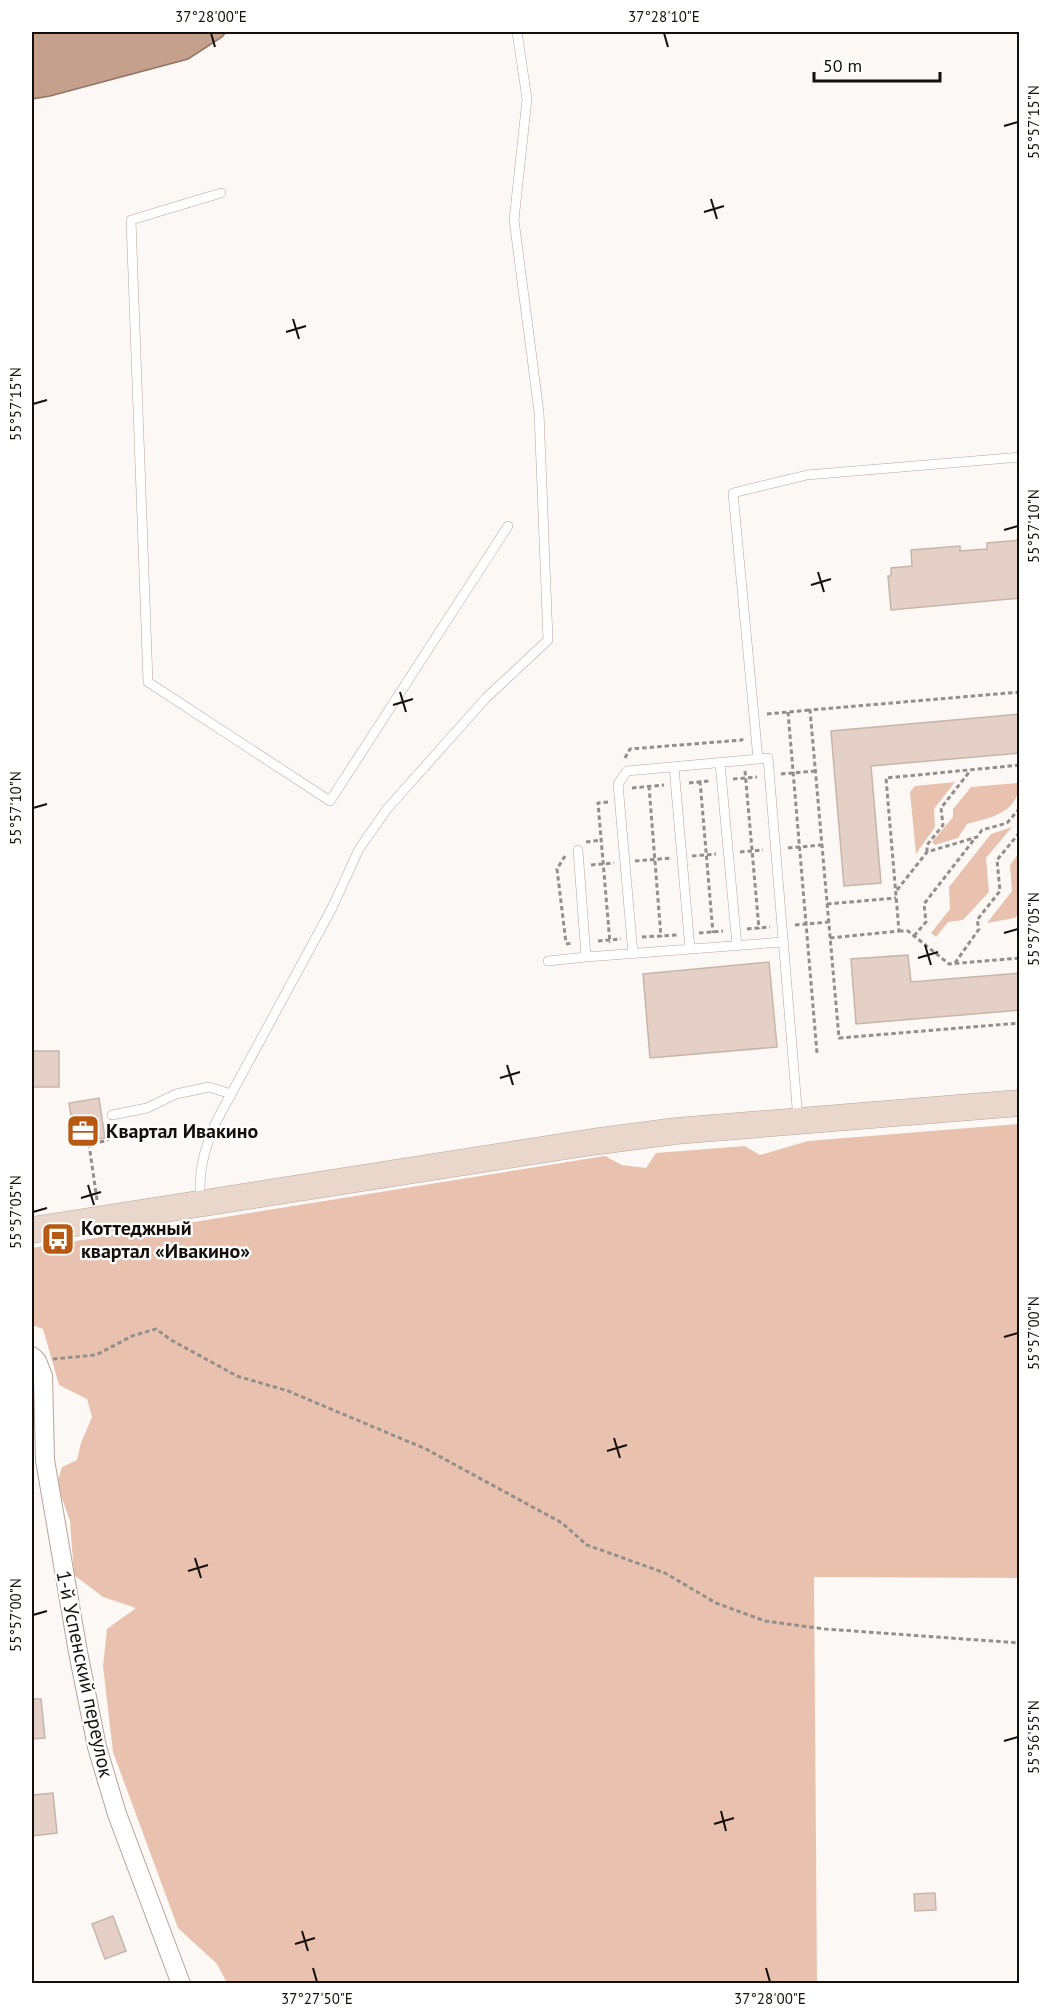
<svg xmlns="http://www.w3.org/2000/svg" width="1051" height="2015" viewBox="0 0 1051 2015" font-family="'PT Sans',sans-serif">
	<rect width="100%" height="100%" fill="#fcf8f6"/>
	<path fill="#e8c2ae" d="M 1019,780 C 1020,813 993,817 967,824 L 958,838 L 935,845 L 932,842 L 953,817 L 953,809 L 971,787 L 1017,783 Z
		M 955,782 L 934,809 L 935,827 L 916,854 L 910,792 L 915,786 Z
		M 1012,827 L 986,858 L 989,892 L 963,920 L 948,922 L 936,937 L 931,933 L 950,909 L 949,887 L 991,834 Z
		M 1019,853 L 1019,912 L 1015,918 L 987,923 L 1012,891 L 1010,865 Z
		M 1019,1124 L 1019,1578 L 814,1577 L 817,1983 L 227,1983 L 217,1964 L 178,1928 L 113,1752 L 103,1666 L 107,1629 L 136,1608 L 103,1597 L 74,1575 L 70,1521 L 57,1484 L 62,1467 L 77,1460 L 81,1443 L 92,1417 L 87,1399 L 59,1385 L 43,1329 L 32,1325 L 32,1248 L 605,1156 L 622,1165 L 646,1168 L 656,1153 L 745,1146 L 760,1155 L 808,1141 Z"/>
	<path fill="#c5a08c" stroke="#907465" stroke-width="1.5" d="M 32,32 L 226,32 L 222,37 L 188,59 L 50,96 L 32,99 Z"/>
	<path fill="#e4d0c6" stroke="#c8b5aa" stroke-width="1.5" d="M 1020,540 L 1020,598 L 891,610 L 888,576 L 891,576 L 891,568 L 912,566 L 911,550 L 960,546 L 960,551 L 987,549 L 987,543 Z
		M 1020,714 L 1020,753 L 871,766 L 881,883 L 844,886 L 831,731 Z
		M 908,955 L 911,982 L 1020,973 L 1020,1010 L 856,1024 L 851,959 Z
		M 769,962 L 777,1047 L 650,1058 L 643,974 Z
		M 32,1051 L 59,1051 L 59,1087 L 32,1087 Z
		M 99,1098 L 105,1138 L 75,1142 L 69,1103 Z
		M 32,1699 L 41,1699 L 45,1738 L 32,1739 Z
		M 53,1793 L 57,1833 L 32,1836 L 32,1795 Z
		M 935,1893 L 936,1910 L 915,1911 L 914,1894 Z
		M 113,1916 L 126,1951 L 105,1959 L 92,1924 Z"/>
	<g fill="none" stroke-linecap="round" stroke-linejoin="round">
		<g stroke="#b8a59b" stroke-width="10">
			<path id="lane" d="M 221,193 L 131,220 L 148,682 L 330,801 L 508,526
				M 720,763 L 737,946
				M 674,767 L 690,949
				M 578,850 L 586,957 L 783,942
				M 633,954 L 618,784 L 627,771 L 758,759
				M 548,961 L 586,957
				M 112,1115 L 147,1108 L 176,1094 L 209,1087 L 231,1094
				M 798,1119 L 768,758 L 758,759 L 733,493 L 807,475 L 1020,457
				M 200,1202 C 199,1170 203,1152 216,1122 L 332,908 L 359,849 L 387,809 L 486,698 L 548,640 L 539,412 L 514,220 L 527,99 L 517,32"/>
		</g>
		<g stroke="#b8a59b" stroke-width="20">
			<path id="street" d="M 32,1356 L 37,1361 L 43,1376 L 45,1460 L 78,1652 L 97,1747 L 117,1814 L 181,1984"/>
		</g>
		<g stroke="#b8a59b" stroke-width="27">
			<path id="secondary" d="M 32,1230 L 592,1142 L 676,1131 L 1020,1103"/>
		</g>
		<path stroke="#948f8c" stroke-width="3" stroke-dasharray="4.5 3" stroke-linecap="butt" d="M 1020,692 L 810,710 L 839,1038 L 1020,1023
			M 788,712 L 817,1053
			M 767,714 L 810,710
			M 625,758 L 630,749 L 742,740 L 742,736
			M 745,771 L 759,929
			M 781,774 L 815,771
			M 733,779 L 757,777
			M 700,781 L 713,933
			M 689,783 L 709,781
			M 649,786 L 661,937
			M 632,788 L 664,785
			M 608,802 L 598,803 L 610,943
			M 586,842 L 602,840
			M 788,848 L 822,845
			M 740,852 L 763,850
			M 927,852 L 927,845 L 943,825 L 941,808 L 970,771
			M 565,856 L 557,869 L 566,943
			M 692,856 L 716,854
			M 635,861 L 671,858
			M 591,865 L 614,863
			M 897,890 L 927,852 L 977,837 L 982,830 L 1007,823 L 1020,808
			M 827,904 L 896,898
			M 795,925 L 829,922
			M 747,929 L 770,927
			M 899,931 L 908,931 L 949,964 L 1020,958
			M 699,933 L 723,931
			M 914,936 L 926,922 L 924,904 L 976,837
			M 642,937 L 678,935
			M 830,938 L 899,931 L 886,778 L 1020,765
			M 598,941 L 621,939
			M 566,944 L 573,943
			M 955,963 L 979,929 L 977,920 L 1000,891 L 997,860 L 1020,832
			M 97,1200 L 89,1144 L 106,1141 L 115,1134 L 114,1128
			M 53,1359 L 96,1355 L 132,1336 L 156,1329 L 171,1340 L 237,1376 L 288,1391 L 426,1449 L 562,1523 L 587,1545 L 665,1573 L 716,1603 L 765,1621 L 825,1629 L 1020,1643"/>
		<use href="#lane" stroke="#fff" stroke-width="9"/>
		<use href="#street" stroke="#fff" stroke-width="18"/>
		<use href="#secondary" stroke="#e9d7cc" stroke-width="26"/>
	</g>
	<path fill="none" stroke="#150f0b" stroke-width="2" d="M 211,33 L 215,47M 664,33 L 668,47M 1004,126 L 1018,122M 711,199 L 717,219M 704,212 L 724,206M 293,319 L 299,339M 286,332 L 306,326M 33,404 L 47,400M 1004,530 L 1018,526M 818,572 L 824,592M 811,585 L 831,579M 400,692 L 406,712M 393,705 L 413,699M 33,808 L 47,804M 1004,933 L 1018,929M 925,945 L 931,965M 918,958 L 938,952M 507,1065 L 513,1085M 500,1078 L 520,1072M 88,1185 L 94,1205M 81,1198 L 101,1192M 33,1212 L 47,1208M 1004,1337 L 1018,1333M 614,1438 L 620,1458M 607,1451 L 627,1445M 195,1558 L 201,1578M 188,1571 L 208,1565M 33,1615 L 47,1611M 1004,1741 L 1018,1737M 721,1811 L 726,1831M 714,1824 L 734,1818M 302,1931 L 308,1951M 295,1944 L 315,1938M 313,1968 L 317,1982M 766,1968 L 770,1982"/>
	<defs>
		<g id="office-square" transform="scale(1.725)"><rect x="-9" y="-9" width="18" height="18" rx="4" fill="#b85913" stroke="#fff"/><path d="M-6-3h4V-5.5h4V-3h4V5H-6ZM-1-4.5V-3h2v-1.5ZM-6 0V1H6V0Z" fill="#fff"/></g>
		<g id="bus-square" transform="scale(1.725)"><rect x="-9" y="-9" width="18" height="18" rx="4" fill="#b85913" stroke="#fff"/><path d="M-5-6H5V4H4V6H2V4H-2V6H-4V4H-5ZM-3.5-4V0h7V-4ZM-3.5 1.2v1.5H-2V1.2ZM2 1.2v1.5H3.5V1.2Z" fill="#fff"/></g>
	</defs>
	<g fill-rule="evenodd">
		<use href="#office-square" x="83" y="1131"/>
		<use href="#bus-square" x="58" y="1239"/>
	</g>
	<g text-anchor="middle" stroke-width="4.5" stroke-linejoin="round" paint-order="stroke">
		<g font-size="20" font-weight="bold" fill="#150f0b" stroke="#fff" text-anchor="start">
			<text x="106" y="1138">Квартал Ивакино</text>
			<text x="81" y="1235">Коттеджный<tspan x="81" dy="23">квартал «Ивакино»</tspan></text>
		</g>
		<g font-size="20" fill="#150f0b" stroke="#fff">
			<text transform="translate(85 1674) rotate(78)" y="7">1-й Успенский переулок</text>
		</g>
	</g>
	<rect width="1051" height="2015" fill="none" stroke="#ffffff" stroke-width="66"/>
	<path d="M814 72v9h126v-9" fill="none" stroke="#150f0b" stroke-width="3"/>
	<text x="823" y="72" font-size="18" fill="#150f0b" stroke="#ffffff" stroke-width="4.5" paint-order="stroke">50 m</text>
	<rect x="33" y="33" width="985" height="1949" fill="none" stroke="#150f0b" stroke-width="2"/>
	<g font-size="15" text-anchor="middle" fill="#150f0b">
		<text x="211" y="22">37°28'00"E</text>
		<text x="664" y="22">37°28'10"E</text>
		<text transform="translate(1034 122) rotate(-90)" y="5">55°57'15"N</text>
		<text transform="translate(16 404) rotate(-90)" y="5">55°57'15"N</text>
		<text transform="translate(1034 526) rotate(-90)" y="5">55°57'10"N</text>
		<text transform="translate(16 808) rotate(-90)" y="5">55°57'10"N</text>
		<text transform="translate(1034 929) rotate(-90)" y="5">55°57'05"N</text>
		<text transform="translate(16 1212) rotate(-90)" y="5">55°57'05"N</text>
		<text transform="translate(1034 1333) rotate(-90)" y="5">55°57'00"N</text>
		<text transform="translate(16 1615) rotate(-90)" y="5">55°57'00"N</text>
		<text transform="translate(1034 1737) rotate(-90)" y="5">55°56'55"N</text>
		<text x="317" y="2004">37°27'50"E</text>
		<text x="770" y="2004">37°28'00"E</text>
	</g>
</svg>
